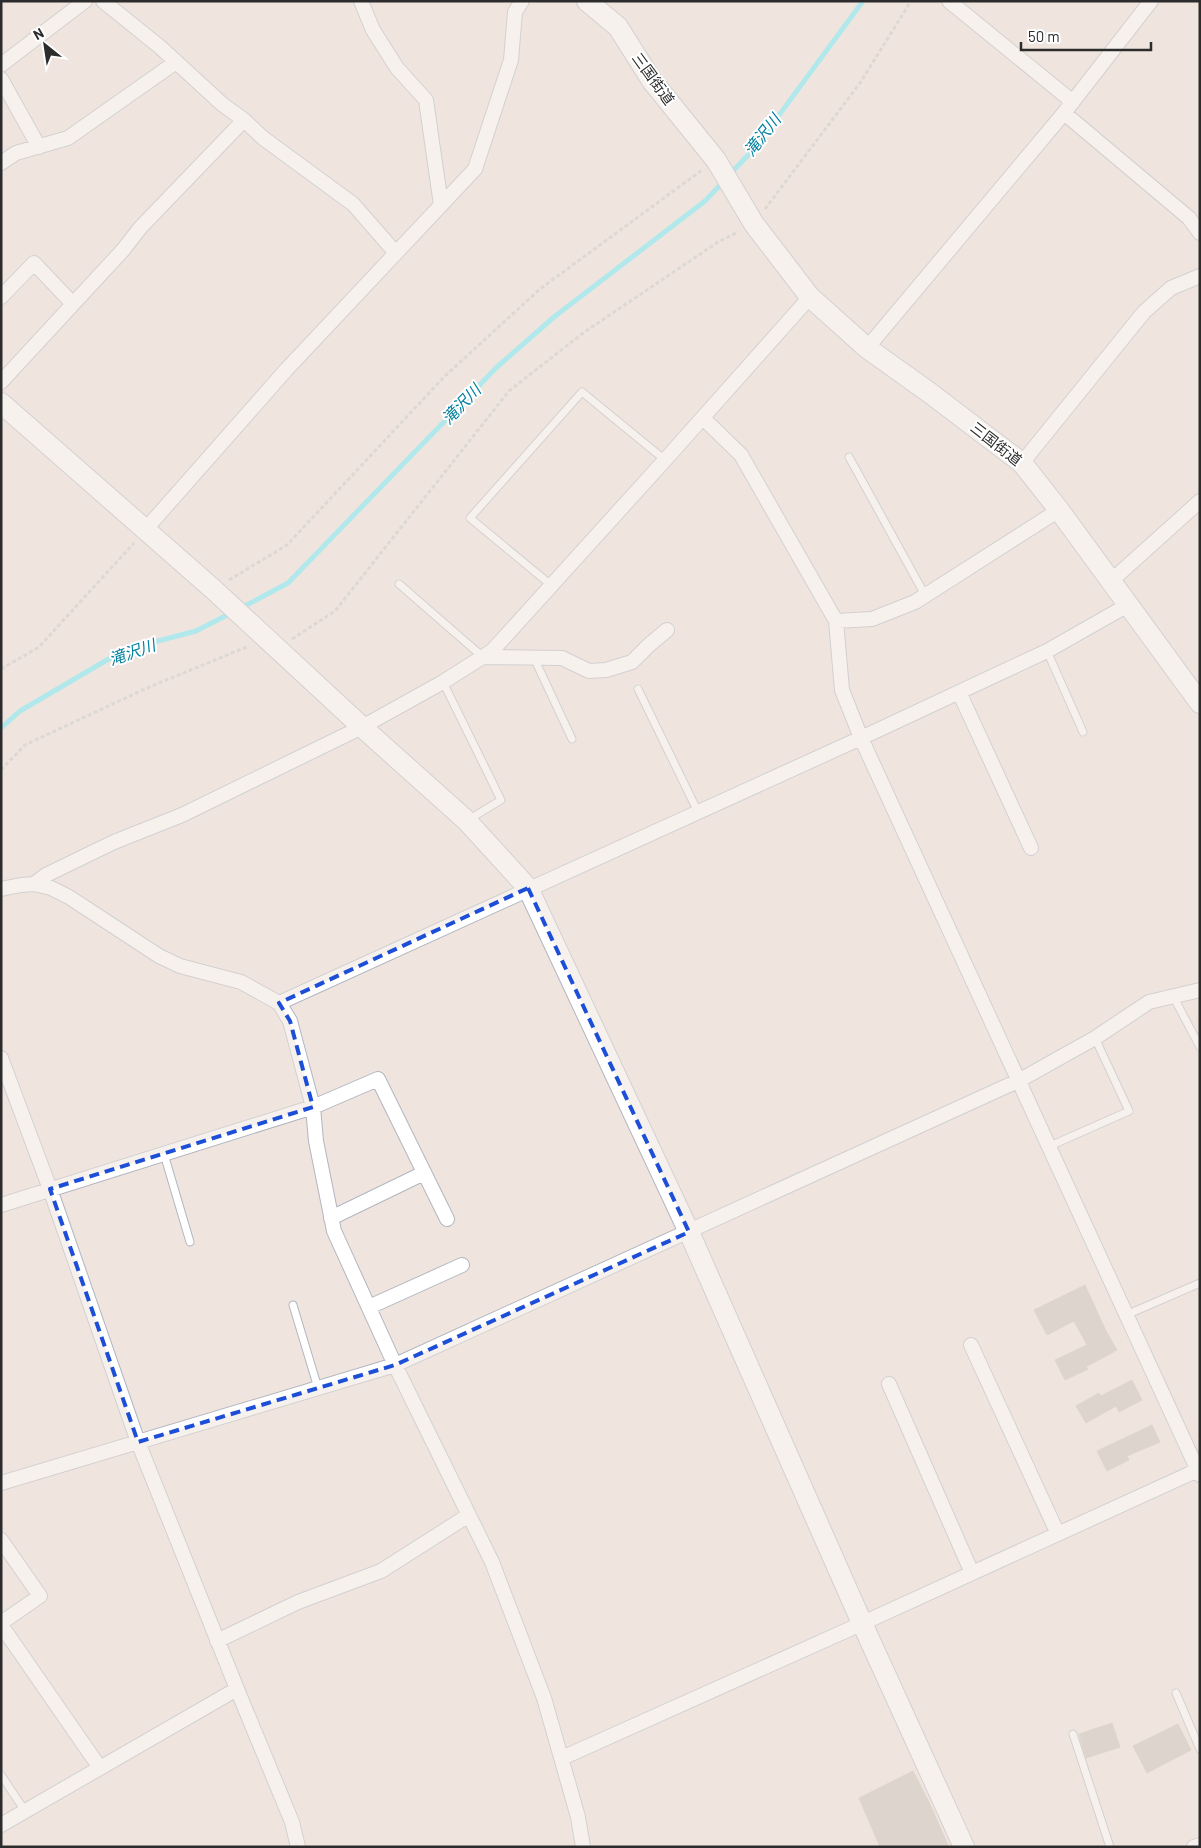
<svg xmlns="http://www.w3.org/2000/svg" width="1201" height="1848" viewBox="0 0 1201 1848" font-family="Barlow,'Noto Sans JP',sans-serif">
	<rect width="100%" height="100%" fill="#efe5de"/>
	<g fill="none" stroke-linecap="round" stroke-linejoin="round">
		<path stroke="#66ebfc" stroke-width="5" d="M 730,174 L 754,149 L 863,1
			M 241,608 L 288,583 L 497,367 L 554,317 L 705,201 L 723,182
			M 1,728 L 20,711 L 112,657 L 135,647 L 196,631 L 231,613"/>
	</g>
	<path fill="#c7c0b9" stroke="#cbc1b7" d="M 1085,1285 L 1106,1331 L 1117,1350 L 1086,1367 L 1088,1369 L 1065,1380 L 1055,1360 L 1087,1345 L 1074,1321 L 1047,1335 L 1034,1310 Z
		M 1132,1380 L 1142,1400 L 1119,1412 L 1116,1406 L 1086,1423 L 1076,1406 L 1099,1393 L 1101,1396 Z
		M 1152,1425 L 1160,1442 L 1127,1456 L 1129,1460 L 1107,1471 L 1097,1451 Z
		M 1112,1723 L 1120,1747 L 1086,1758 L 1079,1734 Z
		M 1178,1724 L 1191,1750 L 1147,1773 L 1133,1746 Z
		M 913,1771 L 928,1800 L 949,1847 L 880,1847 L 859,1798 Z"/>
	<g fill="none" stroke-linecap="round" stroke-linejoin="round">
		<g stroke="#b2b6c1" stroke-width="9">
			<path id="lane" d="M 849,457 L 925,595
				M 399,584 L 483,657
				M 551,585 L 470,518 L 582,392 L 665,460
				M 1047,651 L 1083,732
				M 534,658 L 572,739
				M 443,682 L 501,800 L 468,820
				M 638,689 L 698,812
				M 1173,996 L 1200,1047
				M 1050,1146 L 1129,1111 L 1095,1038
				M 164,1154 L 190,1242
				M 293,1305 L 318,1388
				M 1126,1315 L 1200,1283
				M 1176,1693 L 1200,1749
				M 1073,1734 L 1110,1847
				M 1,1775 L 25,1811"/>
		</g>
		<g stroke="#b2b6c1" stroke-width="16">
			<path id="street" d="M 103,1 L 160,47 L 222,104 L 244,120 L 263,138 L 353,204 L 395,252
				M 361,1 L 373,30 L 397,68 L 426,100 L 441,205
				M 949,1 L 1073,102
				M 1,65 L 85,1
				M 1,79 L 39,147
				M 1064,113 L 1189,218 L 1200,233
				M 1,163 L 16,153 L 68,138 L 176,62
				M 1,297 L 34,263 L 73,304
				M 867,348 L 1064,113 L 1151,1
				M 1,382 L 123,250 L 140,228 L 244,120
				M 703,418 L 741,455 L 836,621 L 842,690 L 861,738 L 1200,1475
				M 1022,463 L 1144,312 L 1171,288 L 1200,276
				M 145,530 L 286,370 L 475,169 L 511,60 L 515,12 L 522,1
				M 1111,581 L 1200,501
				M 836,621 L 872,619 L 915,602 L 1059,510
				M 483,657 L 562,658 L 589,671 L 606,670 L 632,662 L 649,645 L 667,630
				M 959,692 L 1031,848
				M 34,884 L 46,875 L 114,842 L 182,815 L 362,727 L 443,682 L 492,651 L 665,460 L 810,297
				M 1,889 L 21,885 L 34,884 L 51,888 L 69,897 L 159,956 L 180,966 L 241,982 L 279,1003 L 290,1021 L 313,1107 L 316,1141 L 334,1231 L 395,1365 L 492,1562 L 544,1698 L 578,1817 L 583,1847
				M 279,1003 L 861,738 L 1047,651 L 1128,605
				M 1,1058 L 50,1189 L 138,1442 L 237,1689 L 292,1822 L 298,1847
				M 1,1205 L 313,1107 L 378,1079 L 447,1219
				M 331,1218 L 424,1173
				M 369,1307 L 462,1265
				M 971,1345 L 1058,1534
				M 889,1384 L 972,1573
				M 1,1483 L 395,1365 L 1020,1080 L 1095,1038 L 1149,1002 L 1200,990
				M 1,1540 L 40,1596 L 1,1623
				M 1,1625 L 100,1768
				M 217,1641 L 298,1602 L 381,1571 L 469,1515
				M 562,1758 L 852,1628 L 1200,1469
				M 1,1825 L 237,1689
				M 1194,1847 L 1200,1845"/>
		</g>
		<g stroke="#b2b6c1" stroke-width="22">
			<path id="secondary" d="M 587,1 L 618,27 L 652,81 L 716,160 L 754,224 L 810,297 L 867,348 L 930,393 L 1022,463 L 1059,510 L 1200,703
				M 1,403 L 213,589 L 362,727 L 467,821 L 528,888 L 689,1232 L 862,1623 L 964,1847"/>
		</g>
		<path stroke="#c8c8c8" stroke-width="3" stroke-dasharray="4 2.5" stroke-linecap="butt" d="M 765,209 L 860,83 L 911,1
			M 229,580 L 287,545 L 445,376 L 540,289 L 702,170
			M 292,639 L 335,611 L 509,391 L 583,333 L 718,242 L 738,232
			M 1,669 L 39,647 L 134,543
			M 1,770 L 25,745 L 147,688 L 249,646"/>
		<use href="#lane" stroke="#fff" stroke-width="7"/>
		<use href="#street" stroke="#fff" stroke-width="14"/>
		<use href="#secondary" stroke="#fff" stroke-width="20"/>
	</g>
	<path d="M0 0H1201V1848H0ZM 528,888 L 689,1232 L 395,1365 L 138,1442 L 50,1189 L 313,1107 L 290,1021 L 279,1003 Z" fill="#efe5de" fill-opacity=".55" fill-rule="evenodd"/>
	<path fill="none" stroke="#1d4ed8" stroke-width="4" stroke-dasharray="10 6" stroke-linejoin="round" d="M 528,888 L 689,1232 L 395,1365 L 138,1442 L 50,1189 L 313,1107 L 290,1021 L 279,1003 Z"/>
	<g text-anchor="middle" stroke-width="4" stroke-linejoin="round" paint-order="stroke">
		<g font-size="15" fill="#2c2c2c" stroke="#fff">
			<text transform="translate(653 79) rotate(54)" y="5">三国街道</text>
			<text transform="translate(996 444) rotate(38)" y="5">三国街道</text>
		</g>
		<g font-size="16" font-style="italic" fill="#02809d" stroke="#fff">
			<text transform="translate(762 135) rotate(-52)" y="6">滝沢川</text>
			<text transform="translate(461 404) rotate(-46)" y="6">滝沢川</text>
			<text transform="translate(132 652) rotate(-19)" y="6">滝沢川</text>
		</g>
	</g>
	<rect width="1201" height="1848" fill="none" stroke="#2c2c2c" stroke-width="5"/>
	<g transform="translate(45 45) rotate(330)" stroke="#ffffff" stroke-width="4" paint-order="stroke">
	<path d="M0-4L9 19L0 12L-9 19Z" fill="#2c2c2c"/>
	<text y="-8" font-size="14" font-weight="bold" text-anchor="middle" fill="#2c2c2c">N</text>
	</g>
	<path d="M1021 42v8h130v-8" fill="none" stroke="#2c2c2c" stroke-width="2.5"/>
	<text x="1028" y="42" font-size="15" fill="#2c2c2c" stroke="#ffffff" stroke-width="4" paint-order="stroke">50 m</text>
</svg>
